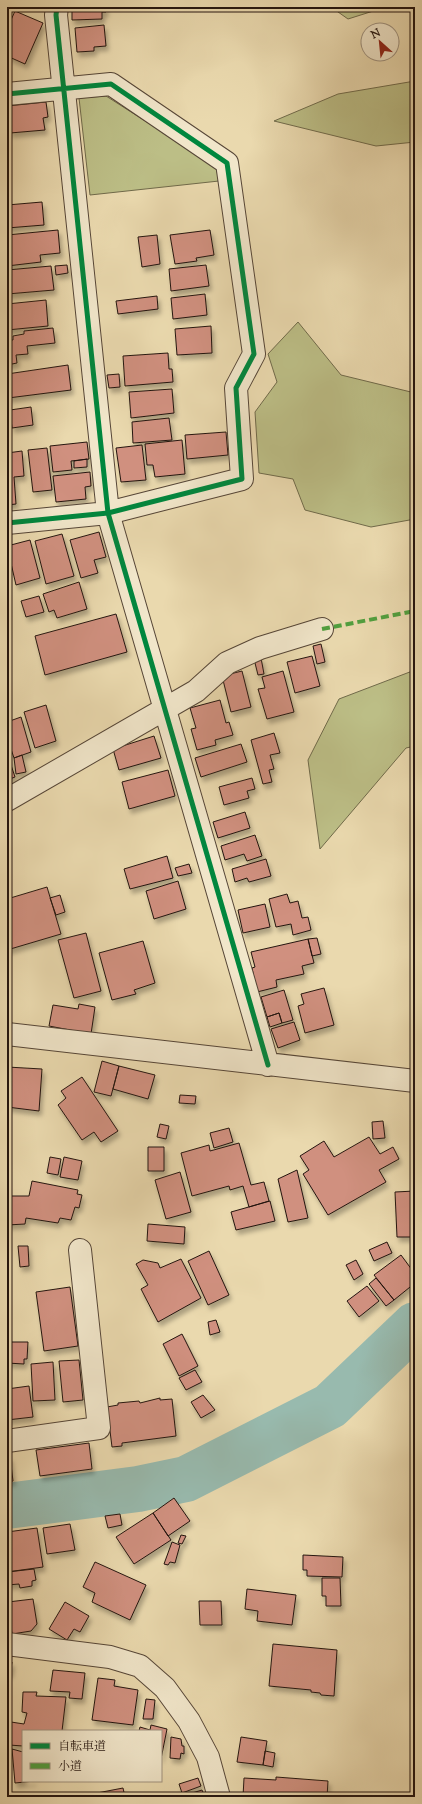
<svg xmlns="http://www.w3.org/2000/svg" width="422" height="1804" viewBox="0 0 422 1804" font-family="'Sorts Mill Goudy','Noto Serif JP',serif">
	<defs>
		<filter id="shadow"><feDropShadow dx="2.5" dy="4.5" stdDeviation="2" flood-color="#0004"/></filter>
	</defs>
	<rect width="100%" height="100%" fill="#ead9ae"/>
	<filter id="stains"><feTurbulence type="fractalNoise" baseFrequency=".005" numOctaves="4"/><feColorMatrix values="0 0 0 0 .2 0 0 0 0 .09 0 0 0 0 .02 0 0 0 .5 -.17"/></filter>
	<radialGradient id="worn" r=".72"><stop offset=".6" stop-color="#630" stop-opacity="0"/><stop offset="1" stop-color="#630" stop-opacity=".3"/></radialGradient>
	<path fill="#bcbe86" stroke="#706a4a" d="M 331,7 L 386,7 L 348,19 Z
		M 415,81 L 415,142 L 376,146 L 274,121 L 338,94 Z
		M 106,96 L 216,166 L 219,181 L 90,195 L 79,98 Z
		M 298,322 L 341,375 L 415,393 L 415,519 L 371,527 L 305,510 L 293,479 L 259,473 L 255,412 L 277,382 L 268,354 Z
		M 415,670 L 415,746 L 406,748 L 320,849 L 308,760 L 339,699 Z"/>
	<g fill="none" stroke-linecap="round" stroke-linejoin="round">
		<path stroke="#98baae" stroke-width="46" d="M 7,1506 L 138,1489 L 186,1479 L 330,1406 L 415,1325"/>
	</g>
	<path fill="#d0907f" stroke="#24150f" filter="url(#shadow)" d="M 72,7 L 105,7 L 106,12 L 102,12 L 102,19 L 72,20 Z
		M 15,11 L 43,23 L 25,64 L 7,56 L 7,29 Z
		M 104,25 L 106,46 L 94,47 L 94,51 L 77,52 L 75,28 Z
		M 46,102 L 48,117 L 43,118 L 45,130 L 10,133 L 7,106 Z
		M 42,202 L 44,225 L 7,228 L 7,205 Z
		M 58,230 L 60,253 L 40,255 L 41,262 L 7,266 L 7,235 Z
		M 210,230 L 214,255 L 196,258 L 197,261 L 175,264 L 170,235 Z
		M 157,235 L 160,264 L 142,267 L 138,237 Z
		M 67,265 L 68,273 L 56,275 L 55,266 Z
		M 206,265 L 209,286 L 171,291 L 169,269 Z
		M 51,266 L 54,290 L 7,294 L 7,270 Z
		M 205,294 L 207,315 L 173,319 L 171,298 Z
		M 157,296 L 158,309 L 118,314 L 116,301 Z
		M 46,300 L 48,326 L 7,330 L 7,304 Z
		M 211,326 L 212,353 L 177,355 L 175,329 Z
		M 53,328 L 55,343 L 27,346 L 28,354 L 16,355 L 17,363 L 7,365 L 7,340 L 13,340 L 13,336 L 24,334 L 24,331 Z
		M 168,353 L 169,369 L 172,369 L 173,382 L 125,386 L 123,356 Z
		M 68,365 L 71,390 L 8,398 L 7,374 Z
		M 119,374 L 120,387 L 109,388 L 107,375 Z
		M 172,389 L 174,413 L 131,418 L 129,392 Z
		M 31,407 L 33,425 L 12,428 L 10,410 Z
		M 169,418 L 172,440 L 133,443 L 132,422 Z
		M 226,432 L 228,455 L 187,459 L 185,435 Z
		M 182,440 L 185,474 L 155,477 L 153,465 L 147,465 L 145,444 Z
		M 87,442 L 89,459 L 71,461 L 72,470 L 53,472 L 50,446 Z
		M 142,445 L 146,480 L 121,482 L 116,448 Z
		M 47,448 L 52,490 L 33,492 L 28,450 Z
		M 22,451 L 24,476 L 14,477 L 16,504 L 7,505 L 7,453 Z
		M 87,459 L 87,467 L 74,468 L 74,461 Z
		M 90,472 L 91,486 L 85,487 L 86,499 L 56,502 L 53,476 Z
		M 99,532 L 106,557 L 94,560 L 98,573 L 81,578 L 70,540 Z
		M 62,534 L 74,576 L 46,584 L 35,541 Z
		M 30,540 L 40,578 L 16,585 L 7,546 Z
		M 79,582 L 87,609 L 57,618 L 54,610 L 49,612 L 43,594 Z
		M 39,596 L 44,612 L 26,617 L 21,601 Z
		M 116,614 L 127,652 L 45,675 L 35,636 Z
		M 321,644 L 325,662 L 317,664 L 313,646 Z
		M 312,656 L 320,686 L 295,693 L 287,662 Z
		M 261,658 L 264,674 L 258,675 L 254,659 Z
		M 242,671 L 251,707 L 231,712 L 222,676 Z
		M 283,671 L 294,712 L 267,719 L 258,689 L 265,688 L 262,677 Z
		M 220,700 L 226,723 L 229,722 L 233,735 L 215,740 L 216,745 L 197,750 L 191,729 L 196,728 L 190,708 Z
		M 46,705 L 56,741 L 35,748 L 24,712 Z
		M 21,717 L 31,752 L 14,758 L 7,737 L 7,722 Z
		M 274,733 L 280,753 L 270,755 L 274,769 L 269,770 L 272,782 L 263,784 L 251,740 Z
		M 154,736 L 161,758 L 119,770 L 113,749 Z
		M 241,744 L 247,762 L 201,777 L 195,758 Z
		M 22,755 L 26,772 L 16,774 L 14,758 Z
		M 7,756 L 8,756 L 15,777 L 7,780 Z
		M 168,770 L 175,796 L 129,809 L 122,782 Z
		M 252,778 L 255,789 L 247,791 L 249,798 L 224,805 L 219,787 Z
		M 245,812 L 250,828 L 218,838 L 213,822 Z
		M 255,835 L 262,856 L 247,861 L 244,854 L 225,860 L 221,846 Z
		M 167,856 L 173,878 L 130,889 L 124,869 Z
		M 266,859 L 271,876 L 249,882 L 247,878 L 235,882 L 232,869 Z
		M 189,864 L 192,873 L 178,876 L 175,868 Z
		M 178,881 L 186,909 L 154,919 L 146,891 Z
		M 47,887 L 61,934 L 7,950 L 7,899 Z
		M 287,894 L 290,903 L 298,901 L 302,918 L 308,917 L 311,930 L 293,935 L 291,924 L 276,927 L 269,899 Z
		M 60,895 L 65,912 L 56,915 L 50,898 Z
		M 265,904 L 270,927 L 243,933 L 238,910 Z
		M 86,933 L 101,991 L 74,998 L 58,940 Z
		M 317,938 L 321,954 L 312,956 L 308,939 Z
		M 308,939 L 314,963 L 302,966 L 304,974 L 276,980 L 277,987 L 257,992 L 252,968 L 255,967 L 251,952 Z
		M 143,941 L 155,983 L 134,990 L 136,994 L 112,1000 L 99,953 Z
		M 324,988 L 334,1025 L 305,1033 L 298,1006 L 304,1004 L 301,994 Z
		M 284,990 L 293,1020 L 282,1023 L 279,1013 L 267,1017 L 261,997 Z
		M 79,1004 L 95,1007 L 91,1034 L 49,1026 L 53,1005 L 78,1009 Z
		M 279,1013 L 282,1023 L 270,1027 L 267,1017 Z
		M 294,1022 L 300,1040 L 278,1048 L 271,1029 Z
		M 102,1061 L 119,1066 L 111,1096 L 94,1092 Z
		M 119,1066 L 155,1075 L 148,1099 L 113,1089 Z
		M 7,1067 L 42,1069 L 39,1111 L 7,1107 Z
		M 82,1077 L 118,1131 L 101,1142 L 94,1132 L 82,1140 L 58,1105 L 66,1098 L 61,1091 Z
		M 180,1095 L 196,1096 L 195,1104 L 179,1103 Z
		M 383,1121 L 385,1138 L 373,1139 L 372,1122 Z
		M 160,1124 L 169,1126 L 166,1139 L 157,1137 Z
		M 229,1128 L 233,1142 L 214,1148 L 210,1133 Z
		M 369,1137 L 380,1154 L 393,1147 L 399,1159 L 379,1170 L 386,1182 L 328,1215 L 303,1174 L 309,1170 L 300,1156 L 324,1141 L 334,1157 Z
		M 239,1143 L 251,1185 L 264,1182 L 269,1201 L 249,1207 L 243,1186 L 230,1190 L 229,1186 L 192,1196 L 181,1153 L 209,1145 L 210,1151 Z
		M 148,1147 L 164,1147 L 164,1171 L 148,1171 Z
		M 50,1157 L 61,1159 L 58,1175 L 47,1173 Z
		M 64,1157 L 82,1161 L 78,1180 L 60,1177 Z
		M 297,1170 L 308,1218 L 288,1222 L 278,1179 Z
		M 180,1172 L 191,1212 L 166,1219 L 155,1180 Z
		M 32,1181 L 78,1190 L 77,1194 L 82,1195 L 79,1208 L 75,1207 L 71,1220 L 60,1218 L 58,1223 L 26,1218 L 25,1224 L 7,1225 L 7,1196 L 29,1196 Z
		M 415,1191 L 415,1237 L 397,1237 L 395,1192 Z
		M 270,1201 L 275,1221 L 236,1230 L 231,1212 Z
		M 148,1224 L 185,1227 L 184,1244 L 147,1241 Z
		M 387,1242 L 392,1253 L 374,1261 L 369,1250 Z
		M 18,1246 L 28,1246 L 29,1266 L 20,1267 Z
		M 209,1251 L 229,1295 L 208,1305 L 188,1261 Z
		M 401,1255 L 415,1274 L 415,1283 L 394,1300 L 374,1275 Z
		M 181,1259 L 201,1298 L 158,1322 L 141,1289 L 148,1285 L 136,1264 L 143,1260 L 158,1263 L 160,1268 Z
		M 356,1260 L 363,1274 L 354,1280 L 346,1265 Z
		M 376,1278 L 394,1300 L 386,1306 L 369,1284 Z
		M 367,1286 L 379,1301 L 359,1317 L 347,1301 Z
		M 70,1287 L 78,1346 L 44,1351 L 36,1292 Z
		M 216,1320 L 220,1332 L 210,1335 L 208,1322 Z
		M 182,1334 L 198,1366 L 179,1376 L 163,1344 Z
		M 7,1342 L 28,1342 L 27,1359 L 24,1359 L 24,1364 L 7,1363 Z
		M 79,1360 L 83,1400 L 63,1402 L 59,1361 Z
		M 53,1362 L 55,1400 L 33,1401 L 31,1364 Z
		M 195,1370 L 202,1382 L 186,1390 L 179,1378 Z
		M 29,1386 L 33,1417 L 7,1420 L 7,1389 Z
		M 203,1395 L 215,1410 L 201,1418 L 191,1402 Z
		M 160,1398 L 160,1400 L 172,1399 L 176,1436 L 122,1443 L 122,1446 L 112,1447 L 107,1407 L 118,1405 L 118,1403 L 139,1401 L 140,1403 Z
		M 89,1443 L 92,1469 L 40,1476 L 36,1450 Z
		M 7,1457 L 10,1457 L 13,1481 L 7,1482 Z
		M 174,1498 L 190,1521 L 168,1536 L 153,1513 Z
		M 153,1513 L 171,1540 L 134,1564 L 116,1537 Z
		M 120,1514 L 122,1525 L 108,1528 L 105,1516 Z
		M 70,1524 L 75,1550 L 47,1554 L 43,1528 Z
		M 37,1528 L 43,1567 L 7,1572 L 7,1532 Z
		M 181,1535 L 186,1536 L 182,1544 L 178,1543 Z
		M 172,1542 L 180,1545 L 175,1563 L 170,1562 L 168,1565 L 164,1564 Z
		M 303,1555 L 343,1557 L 342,1577 L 307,1576 L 307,1570 L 303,1570 Z
		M 95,1562 L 146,1585 L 130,1620 L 92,1602 L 95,1593 L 83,1587 Z
		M 34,1569 L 36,1580 L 32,1581 L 32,1586 L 20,1588 L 19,1584 L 7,1585 L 7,1572 Z
		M 322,1578 L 340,1578 L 341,1606 L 326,1606 L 326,1596 L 322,1596 Z
		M 247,1589 L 296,1595 L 292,1625 L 257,1621 L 258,1611 L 245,1609 Z
		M 33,1599 L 37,1624 L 31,1631 L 12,1634 L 8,1602 Z
		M 199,1601 L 221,1601 L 222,1625 L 200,1625 Z
		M 65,1602 L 89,1616 L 80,1632 L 74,1629 L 67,1640 L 49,1629 Z
		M 273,1644 L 337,1650 L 334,1696 L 321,1695 L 320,1693 L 311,1692 L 311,1690 L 269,1686 Z
		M 7,1662 L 12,1662 L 10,1674 L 7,1673 Z
		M 53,1670 L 85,1673 L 82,1699 L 69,1698 L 70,1692 L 50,1691 Z
		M 98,1678 L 115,1680 L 114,1686 L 138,1690 L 133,1725 L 92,1720 Z
		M 23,1692 L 37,1692 L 36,1696 L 66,1697 L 62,1731 L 23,1731 L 23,1746 L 9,1745 L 11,1722 L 24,1724 L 27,1713 L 22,1712 Z
		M 146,1699 L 155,1700 L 153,1719 L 143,1719 Z
		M 151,1725 L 167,1729 L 161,1759 L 161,1731 L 139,1731 L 140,1727 L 150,1730 Z
		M 171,1737 L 181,1739 L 182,1746 L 184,1746 L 184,1754 L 181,1753 L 180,1759 L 170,1758 Z
		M 241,1737 L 267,1741 L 263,1765 L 237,1762 Z
		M 12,1749 L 23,1752 L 23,1781 L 34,1781 L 15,1783 Z
		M 265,1751 L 275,1753 L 273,1767 L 263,1765 Z
		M 276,1777 L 328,1781 L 327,1797 L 243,1797 L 244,1778 L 276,1780 Z
		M 198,1778 L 201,1786 L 182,1793 L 179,1784 Z
		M 123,1788 L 125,1797 L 98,1797 L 97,1793 Z
		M 202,1790 L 205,1797 L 179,1797 Z"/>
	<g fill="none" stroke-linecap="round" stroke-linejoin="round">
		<g stroke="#564637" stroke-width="24">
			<path id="minor" d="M 57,7 L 56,15 L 108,513 L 268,1065
				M 7,94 L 111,84 L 227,163 L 254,354 L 236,388 L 242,479 L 108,513 L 7,523
				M 7,800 L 196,691 L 227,663 L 260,648 L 322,629
				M 7,1034 L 415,1081
				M 7,1441 L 99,1428 L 80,1250
				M 7,1644 L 110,1657 L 140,1666 L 165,1688 L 189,1721 L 208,1757 L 219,1797"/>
		</g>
		<use href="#minor" stroke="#f1e6ca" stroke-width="22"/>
		<path stroke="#50a03f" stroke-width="4" stroke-dasharray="8 4" stroke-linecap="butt" d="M 322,629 L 415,611"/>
		<g stroke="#f1e6ca" stroke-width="8">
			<path id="cycleway" d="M 57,7 L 56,15 L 108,513 L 268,1065
				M 7,94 L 111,84 L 227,163 L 254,354 L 236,388 L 242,479 L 108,513 L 7,523"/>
		</g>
		<use href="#cycleway" stroke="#00873e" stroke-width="5"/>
	</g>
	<rect width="422" height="1804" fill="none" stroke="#ead9ae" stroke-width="24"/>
	<rect x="8" y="8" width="406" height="1788" fill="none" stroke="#24150f" stroke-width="2"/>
	<rect x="12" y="12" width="398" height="1780" fill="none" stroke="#24150f"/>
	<rect x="22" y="1730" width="140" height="52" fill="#f1e6ca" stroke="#9f927f"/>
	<rect x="30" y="1743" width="20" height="6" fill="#00873e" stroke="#9f927f"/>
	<text x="58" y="1750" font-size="12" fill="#24150f">自転車道</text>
	<rect x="30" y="1763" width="20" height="6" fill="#50a03f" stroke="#9f927f"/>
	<text x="58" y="1770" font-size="12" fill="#24150f">小道</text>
	<g transform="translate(380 42) rotate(333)"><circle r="19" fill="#f1e6ca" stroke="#9f927f"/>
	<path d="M0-3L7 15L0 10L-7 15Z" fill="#8f2418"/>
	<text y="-6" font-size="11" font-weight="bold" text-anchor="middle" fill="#24150f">N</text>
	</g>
	<rect width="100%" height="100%" filter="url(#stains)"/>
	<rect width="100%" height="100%" fill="url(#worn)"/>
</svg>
